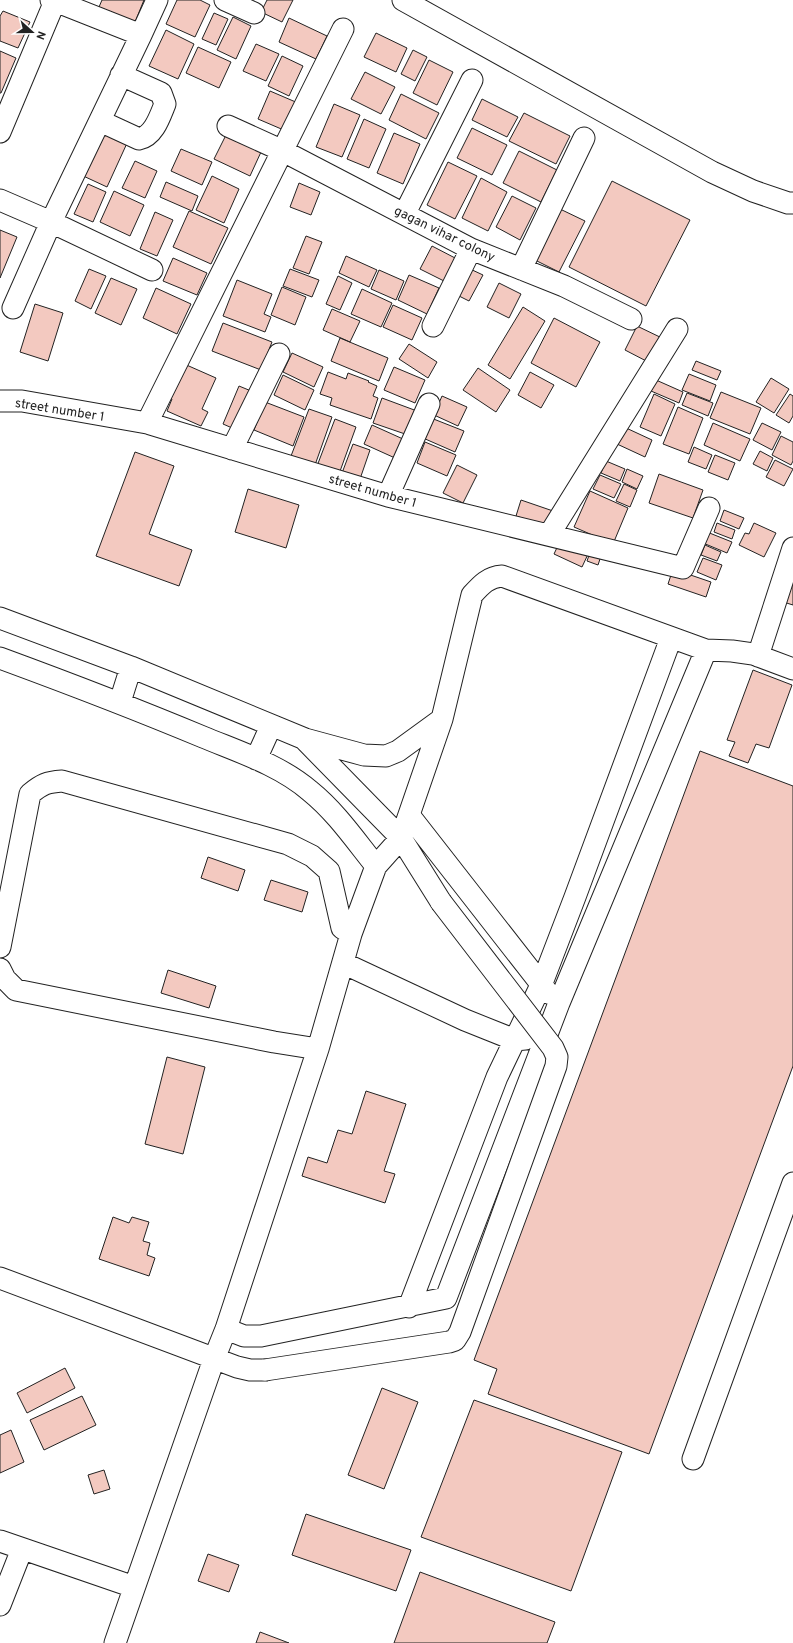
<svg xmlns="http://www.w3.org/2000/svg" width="793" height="1643" viewBox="0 0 793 1643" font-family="Overpass,sans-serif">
	<rect width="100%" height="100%" fill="#fff"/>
	<path fill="#f3c9c0" stroke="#222" d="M 102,0 L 144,0 L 135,22 L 99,7 Z
		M 177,0 L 200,0 L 210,5 L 195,37 L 166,24 Z
		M 267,0 L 293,0 L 282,22 L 261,12 Z
		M 3,11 L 30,22 L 18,48 L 0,41 L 0,16 Z
		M 214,13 L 228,19 L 216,45 L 202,39 Z
		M 233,17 L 251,26 L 236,59 L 217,50 Z
		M 289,18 L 327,36 L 316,59 L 279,42 Z
		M 166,30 L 194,44 L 178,79 L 149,66 Z
		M 376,33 L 407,48 L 396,72 L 364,57 Z
		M 256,44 L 279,54 L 266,81 L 243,71 Z
		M 198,47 L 231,62 L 219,88 L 186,73 Z
		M 413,50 L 427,57 L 415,81 L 401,74 Z
		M 0,51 L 16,58 L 1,93 L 0,93 Z
		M 282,56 L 303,66 L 289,96 L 268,86 Z
		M 429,60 L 453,72 L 437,105 L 413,93 Z
		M 365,72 L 395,87 L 381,114 L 351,99 Z
		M 270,91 L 298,103 L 286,131 L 258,119 Z
		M 401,94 L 439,113 L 426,139 L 389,120 Z
		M 482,99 L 518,117 L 507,137 L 472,120 Z
		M 334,104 L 360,115 L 342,157 L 316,147 Z
		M 524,113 L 570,136 L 556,164 L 509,141 Z
		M 364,119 L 386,129 L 369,168 L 347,159 Z
		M 99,128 L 128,141 L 107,187 L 79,174 Z
		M 472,128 L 507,145 L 492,175 L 457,158 Z
		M 394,133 L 420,144 L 403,184 L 377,173 Z
		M 226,135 L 261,152 L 250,176 L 214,159 Z
		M 181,149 L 212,162 L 202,185 L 171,171 Z
		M 519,151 L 557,170 L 541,202 L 503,183 Z
		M 135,161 L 157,171 L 145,198 L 122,188 Z
		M 448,162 L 477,176 L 455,219 L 427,205 Z
		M 212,176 L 239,189 L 224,223 L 196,210 Z
		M 481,178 L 507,192 L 488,231 L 462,218 Z
		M 612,181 L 690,220 L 646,306 L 569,267 Z
		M 166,182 L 198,196 L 192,211 L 160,197 Z
		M 299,183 L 320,192 L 311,215 L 290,207 Z
		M 88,184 L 106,192 L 93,222 L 74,214 Z
		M 114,191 L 144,205 L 130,236 L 100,222 Z
		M 512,196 L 536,208 L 520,240 L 496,227 Z
		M 560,209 L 585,221 L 559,272 L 535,260 Z
		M 189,211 L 228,228 L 211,264 L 173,247 Z
		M 155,212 L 173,220 L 157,256 L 140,249 Z
		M 0,230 L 17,237 L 0,278 Z
		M 306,236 L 322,242 L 309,274 L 293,268 Z
		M 432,246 L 457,259 L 446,282 L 420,269 Z
		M 346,256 L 377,270 L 369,287 L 339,273 Z
		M 173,258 L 207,273 L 197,295 L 163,281 Z
		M 468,268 L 483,275 L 469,301 L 455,294 Z
		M 89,269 L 106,276 L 91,309 L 75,301 Z
		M 290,269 L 319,280 L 312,297 L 283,286 Z
		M 379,270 L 404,281 L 396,300 L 371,289 Z
		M 409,275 L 439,288 L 427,314 L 398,300 Z
		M 338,276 L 352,283 L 340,310 L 326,304 Z
		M 111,278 L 137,289 L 121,325 L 95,313 Z
		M 237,280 L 272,294 L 264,314 L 271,317 L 265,332 L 223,316 Z
		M 499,283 L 521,294 L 509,318 L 487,307 Z
		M 282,287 L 306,297 L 295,325 L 271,315 Z
		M 156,288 L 191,304 L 177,334 L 143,318 Z
		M 362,289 L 392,303 L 381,327 L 351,314 Z
		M 35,304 L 63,313 L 48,361 L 20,352 Z
		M 393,305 L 422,318 L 412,340 L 383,327 Z
		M 523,307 L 545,321 L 510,379 L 488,365 Z
		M 332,309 L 360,321 L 350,342 L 323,330 Z
		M 554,318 L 600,342 L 576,387 L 531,363 Z
		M 223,323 L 272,342 L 261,370 L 212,351 Z
		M 637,326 L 664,339 L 652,364 L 625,350 Z
		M 340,338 L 388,358 L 379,381 L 331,361 Z
		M 409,344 L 437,362 L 428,378 L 399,359 Z
		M 292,353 L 323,367 L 314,387 L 283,372 Z
		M 696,361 L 721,371 L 717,380 L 692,370 Z
		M 182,363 L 216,378 L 202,409 L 208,412 L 201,426 L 167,411 L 172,399 L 169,398 Z
		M 394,367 L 425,380 L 415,403 L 384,390 Z
		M 478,368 L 510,390 L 496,412 L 463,390 Z
		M 328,372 L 346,379 L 348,373 L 369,381 L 368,382 L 377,386 L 373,396 L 378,398 L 371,419 L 330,405 L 332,398 L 320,394 Z
		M 530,372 L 554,385 L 541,408 L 518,395 Z
		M 689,374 L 716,385 L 710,401 L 682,390 Z
		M 283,375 L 314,390 L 305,410 L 274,395 Z
		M 771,378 L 789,389 L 774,413 L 756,402 Z
		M 656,380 L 683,392 L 679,403 L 651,391 Z
		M 239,386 L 256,393 L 239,431 L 223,424 Z
		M 721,392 L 761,408 L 750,434 L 710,418 Z
		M 687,393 L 713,403 L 708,416 L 682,405 Z
		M 654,394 L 675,404 L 661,436 L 640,427 Z
		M 790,394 L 793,396 L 793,416 L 789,423 L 776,415 Z
		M 442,396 L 467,407 L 458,426 L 434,415 Z
		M 382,398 L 417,411 L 408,435 L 373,423 Z
		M 265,402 L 304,417 L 293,446 L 254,430 Z
		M 678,407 L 703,418 L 689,454 L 663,444 Z
		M 309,409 L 332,417 L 315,465 L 291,456 Z
		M 431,418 L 464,431 L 455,452 L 423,438 Z
		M 335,419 L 356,427 L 339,474 L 317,466 Z
		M 713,423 L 750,439 L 740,461 L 704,445 Z
		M 762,423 L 781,432 L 772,450 L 753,440 Z
		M 372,425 L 403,439 L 395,458 L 364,444 Z
		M 624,427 L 652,440 L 645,457 L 617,444 Z
		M 781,436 L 793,442 L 793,461 L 791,465 L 772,455 Z
		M 425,442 L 456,455 L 447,476 L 417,463 Z
		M 353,444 L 370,450 L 360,479 L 342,473 Z
		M 694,447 L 712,455 L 706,469 L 688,462 Z
		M 760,451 L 773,458 L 767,471 L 753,464 Z
		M 135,452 L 174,466 L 149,534 L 192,550 L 179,586 L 96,556 Z
		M 715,455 L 735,463 L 728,480 L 708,472 Z
		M 775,460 L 793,469 L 784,486 L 766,477 Z
		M 606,461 L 625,469 L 620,481 L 601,473 Z
		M 457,465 L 477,475 L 463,503 L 443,493 Z
		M 627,469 L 643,476 L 637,489 L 622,482 Z
		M 659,474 L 703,490 L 693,518 L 649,503 Z
		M 600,475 L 621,484 L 614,498 L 593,489 Z
		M 624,484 L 637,490 L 630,507 L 616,501 Z
		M 248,489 L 299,505 L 286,548 L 235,532 Z
		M 590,491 L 628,508 L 613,544 L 574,527 Z
		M 521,500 L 556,512 L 550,527 L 516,516 Z
		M 724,510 L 744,518 L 739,529 L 720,521 Z
		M 717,523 L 735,530 L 732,539 L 714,532 Z
		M 754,523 L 776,533 L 764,557 L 739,545 L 745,533 L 749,534 Z
		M 707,532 L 732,542 L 727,553 L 703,543 Z
		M 561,539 L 589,552 L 582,567 L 554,554 Z
		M 705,545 L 721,552 L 717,561 L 701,555 Z
		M 592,547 L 603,550 L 598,565 L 587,561 Z
		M 703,558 L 722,565 L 716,580 L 697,572 Z
		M 793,562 L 793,605 L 780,601 Z
		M 673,569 L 711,582 L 706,597 L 668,584 Z
		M 753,670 L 792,685 L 769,748 L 756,744 L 748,763 L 729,756 L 735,742 L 727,740 Z
		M 700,751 L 793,786 L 793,1066 L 649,1454 L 488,1394 L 497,1369 L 474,1360 Z
		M 208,857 L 245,870 L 238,891 L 201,878 Z
		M 271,880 L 308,892 L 302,912 L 264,900 Z
		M 168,970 L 216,986 L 209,1008 L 161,993 Z
		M 167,1057 L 205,1067 L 183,1154 L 145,1144 Z
		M 366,1091 L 406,1104 L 384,1171 L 395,1174 L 385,1203 L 302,1176 L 308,1157 L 327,1163 L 338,1130 L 352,1134 Z
		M 113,1217 L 129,1223 L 132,1217 L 149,1222 L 143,1241 L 150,1243 L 147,1255 L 155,1258 L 149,1276 L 99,1259 Z
		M 65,1368 L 75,1388 L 27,1413 L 17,1393 Z
		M 382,1388 L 418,1402 L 384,1489 L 348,1475 Z
		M 82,1396 L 96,1425 L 44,1450 L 30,1420 Z
		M 474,1400 L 622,1452 L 571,1591 L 421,1537 Z
		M 11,1430 L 24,1462 L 0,1473 L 0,1435 Z
		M 104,1470 L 110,1489 L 94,1494 L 88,1475 Z
		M 306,1514 L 411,1550 L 396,1591 L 292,1555 Z
		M 208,1554 L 239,1565 L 229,1592 L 198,1581 Z
		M 420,1572 L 555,1622 L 547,1643 L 394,1643 Z
		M 260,1632 L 289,1643 L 256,1643 Z"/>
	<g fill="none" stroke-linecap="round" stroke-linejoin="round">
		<g stroke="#222" stroke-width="23">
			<path id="minor" d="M 225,0 L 254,13
				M 403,0 L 712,172 L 753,191 L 788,203 L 793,203
				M 55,1 L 141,35 L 157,0
				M 100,121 L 139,139 C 154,136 160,116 165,104 L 161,93 L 121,75
				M 228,126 L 283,151 L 471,249 L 564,286 L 631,319
				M 0,132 L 55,1 L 51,0
				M 0,200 L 51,222 L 152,270
				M 405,213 L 472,80
				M 521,269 L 584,138
				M 13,308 L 51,222 L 141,35
				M 433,326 L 471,249
				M 0,401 L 22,401 L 147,423 L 388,496 L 683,568 L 709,508
				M 147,423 L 343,29
				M 232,449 L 279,354
				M 388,496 L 429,404
				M 549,535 L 677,329
				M 0,618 L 131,667 L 305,739 L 364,755 L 386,756 L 398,751 L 442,719
				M 706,650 L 732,651 L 753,654 L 793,669
				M 758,656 L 793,548
				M 0,658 C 68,683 136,709 203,737 C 239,752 280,765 310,791 C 336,812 355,840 376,866
				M 120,702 L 131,667
				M 305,740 L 401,838 L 441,902
				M 256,759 L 271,726
				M 409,815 L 548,993
				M 0,947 L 30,794 C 42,784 47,782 62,781 L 288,844 L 312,856 L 329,871 L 342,928 L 351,934
				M 343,963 L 465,1020 L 515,1040 L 525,1039 L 528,1036
				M 0,969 L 5,979 L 16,990 L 274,1042 L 318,1049
				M 0,1278 L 237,1367 L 250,1370 L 265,1370
				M 409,1307 L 497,1077 L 542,983 L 575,897 L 671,638
				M 693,1459 L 793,1183
				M 0,1541 L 134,1587
				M 0,1605 L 22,1549
				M 115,1643 L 214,1359 L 226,1329 L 318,1049 L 351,934 L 376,866 L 401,838 L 442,719 L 472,595 C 481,585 488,577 502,576 L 706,650 L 559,1003 L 446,1298 L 261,1336 L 244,1336 L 226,1329"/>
		</g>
		<use href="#minor" stroke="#fff" stroke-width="21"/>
		<g stroke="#222" stroke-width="23" stroke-linecap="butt">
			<path id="minor-bridge" d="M 265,1370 L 449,1342 L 455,1340 L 460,1332 L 556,1066 L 557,1057 L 553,1048 L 441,902"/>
		</g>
		<use href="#minor-bridge" stroke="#fff" stroke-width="21"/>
	</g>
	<g text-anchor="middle" stroke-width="3" stroke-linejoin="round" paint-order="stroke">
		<g font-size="13" fill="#222" stroke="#fff">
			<text transform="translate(445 233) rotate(26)" y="5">gagan vihar colony</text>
			<text transform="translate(60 409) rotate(9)" y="5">street number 1</text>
			<text transform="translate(373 490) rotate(16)" y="5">street number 1</text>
		</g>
	</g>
	<g transform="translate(32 32) rotate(111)" stroke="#ffffff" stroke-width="3" paint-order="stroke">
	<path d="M0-3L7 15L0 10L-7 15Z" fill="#222222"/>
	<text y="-6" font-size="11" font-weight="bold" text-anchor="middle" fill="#222222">N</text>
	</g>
</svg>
